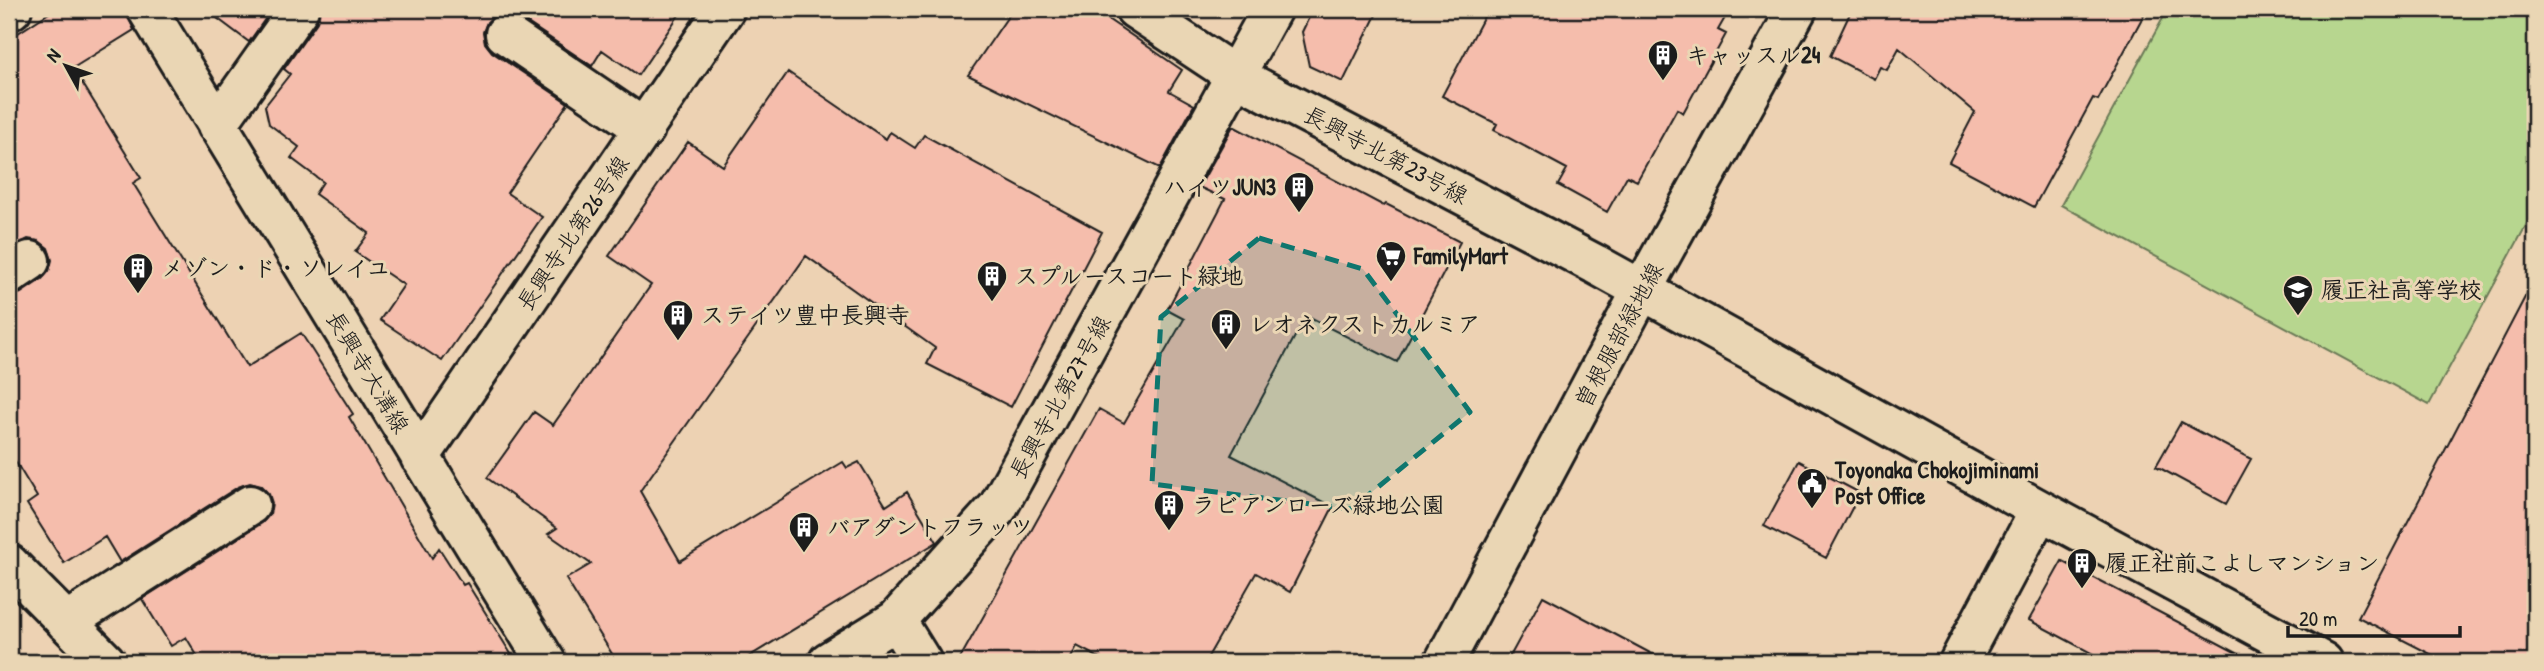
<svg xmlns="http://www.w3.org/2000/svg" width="2544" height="671" viewBox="0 0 2544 671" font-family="'Patrick Hand','Klee One',sans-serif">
	<rect width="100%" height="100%" fill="#edd2b3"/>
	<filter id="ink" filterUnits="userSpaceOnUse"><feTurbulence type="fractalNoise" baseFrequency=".0143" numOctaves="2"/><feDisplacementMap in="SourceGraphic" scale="14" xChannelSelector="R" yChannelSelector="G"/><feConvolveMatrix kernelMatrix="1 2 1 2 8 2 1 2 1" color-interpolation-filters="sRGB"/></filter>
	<g filter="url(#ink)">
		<path fill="#b7d68f" stroke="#6a7956" stroke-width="2" d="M 2168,9 L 2535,9 L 2535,209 L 2429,405 L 2061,205 Z"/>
		<path fill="#f5bdac" stroke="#1c1c1c" stroke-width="2" d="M 55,9 L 125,9 L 134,30 L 73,68 L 141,178 L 133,183 L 247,367 L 301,333 L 353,414 L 349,417 L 432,558 L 439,548 L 463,585 L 467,583 L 516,662 L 201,662 L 186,637 L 171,646 L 142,599 L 262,523 L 270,514 L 272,503 L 269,494 L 261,486 L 250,483 L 238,487 L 120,562 L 105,537 L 64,563 L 27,504 L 37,497 L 9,451 L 9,297 L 21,293 L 42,279 L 49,271 L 52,260 L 48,248 L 39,241 L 28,239 L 9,249 L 9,39 Z
			M 205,9 L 272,9 L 249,42 Z
			M 320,9 L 683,9 L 638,75 L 602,50 L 592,66 L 517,16 L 507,12 L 495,15 L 487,22 L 483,32 L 485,43 L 492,52 L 568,103 L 507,193 L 542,217 L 442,361 L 380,320 L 404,285 L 355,252 L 369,233 L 315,194 L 323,182 L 291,158 L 299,147 L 269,124 L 265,106 L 290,74 L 284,69 L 317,22 Z
			M 1013,9 L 1093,9 L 1182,70 L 1169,91 L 1194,105 L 1160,168 L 968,75 Z
			M 1313,9 L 1379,9 L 1343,82 L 1309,66 L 1302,32 Z
			M 1488,9 L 1730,9 L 1718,30 L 1726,34 L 1683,113 L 1677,109 L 1637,181 L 1627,176 L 1607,212 L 1558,185 L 1567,169 L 1494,130 L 1497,124 L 1442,96 Z
			M 1852,9 L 2147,9 L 2098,100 L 2093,98 L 2034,207 L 1949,162 L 1975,112 L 1899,48 L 1887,70 L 1880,67 L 1874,79 L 1830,56 Z
			M 788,72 L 886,139 L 890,132 L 915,148 L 924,135 L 1102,232 L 1011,407 L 927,364 L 935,348 L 806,256 L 640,491 L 680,561 L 843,462 L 847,468 L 859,462 L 886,506 L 907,492 L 937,542 L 740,662 L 617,662 L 566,579 L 591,564 L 548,534 L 557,528 L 487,478 L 534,412 L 553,425 L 651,285 L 609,256 L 688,142 L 723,166 Z
			M 1233,126 L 1384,206 L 1386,204 L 1460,242 L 1397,362 L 1306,316 L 1231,455 L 1333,507 L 1290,592 L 1256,573 L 1205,662 L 1107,662 L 1077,646 L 1069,662 L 958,662 L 1099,409 L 1124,423 L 1184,319 L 1167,310 L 1225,199 L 1199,187 Z
			M 2535,278 L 2535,662 L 2446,662 L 2358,617 Z
			M 2181,422 L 2251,459 L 2226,504 L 2156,466 Z
			M 1799,461 L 1860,493 L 1826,558 L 1764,526 Z
			M 2062,561 L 2254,662 L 2108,662 L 2029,620 Z
			M 1543,596 L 1667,662 L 1507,662 Z"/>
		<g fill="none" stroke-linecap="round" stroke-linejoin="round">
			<g stroke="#1c1c1c" stroke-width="44">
				<path id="minor" d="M 147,9 L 546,662
					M 1135,9 L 1236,76 L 1595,264 L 2040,510 L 2323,662
					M 9,11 L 12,9
					M 505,34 L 645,129
					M 217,125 L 299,9
					M 9,275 L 30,261
					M 420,457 L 725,9
					M 9,564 L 106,662
					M 896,620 L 922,662
					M 66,622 L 250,505
					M 828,662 L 896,620 L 998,507 L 1272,9
					M 1444,662 L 1642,290 L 1797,9
					M 1959,662 L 2040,510"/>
			</g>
			<use href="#minor" stroke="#ead6b4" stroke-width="38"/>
		</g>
	</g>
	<path fill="#0f766e" fill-opacity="0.2" stroke="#0f766e" stroke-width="5" stroke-dasharray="14 9" stroke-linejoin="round" d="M 1259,238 L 1363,269 L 1470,412 L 1351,509 L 1152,484 L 1161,317 Z"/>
	<defs>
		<g id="building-pin" transform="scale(1.575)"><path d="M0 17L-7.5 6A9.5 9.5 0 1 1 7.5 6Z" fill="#1c1c1c" stroke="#ead6b4"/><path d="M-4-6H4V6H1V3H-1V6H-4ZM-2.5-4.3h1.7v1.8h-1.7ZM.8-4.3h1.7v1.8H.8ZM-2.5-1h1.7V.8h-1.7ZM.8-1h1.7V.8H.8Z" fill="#fff"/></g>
		<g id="supermarket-pin" transform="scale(1.575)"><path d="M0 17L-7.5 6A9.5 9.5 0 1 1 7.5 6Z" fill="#1c1c1c" stroke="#ead6b4"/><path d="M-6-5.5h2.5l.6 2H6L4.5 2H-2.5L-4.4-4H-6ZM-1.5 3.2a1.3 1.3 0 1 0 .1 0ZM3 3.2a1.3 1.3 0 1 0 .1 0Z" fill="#fff"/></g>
		<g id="school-pin" transform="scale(1.575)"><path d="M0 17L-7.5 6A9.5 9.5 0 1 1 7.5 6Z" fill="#1c1c1c" stroke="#ead6b4"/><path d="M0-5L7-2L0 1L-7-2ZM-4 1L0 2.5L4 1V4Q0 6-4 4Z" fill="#fff"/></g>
		<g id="civic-pin" transform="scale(1.575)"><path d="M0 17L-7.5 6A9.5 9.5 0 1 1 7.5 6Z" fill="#1c1c1c" stroke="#ead6b4"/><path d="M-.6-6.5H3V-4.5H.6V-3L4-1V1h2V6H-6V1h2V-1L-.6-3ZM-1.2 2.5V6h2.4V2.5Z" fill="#fff"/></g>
	</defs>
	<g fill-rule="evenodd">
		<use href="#building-pin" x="1663" y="55"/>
		<use href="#building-pin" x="1299" y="187"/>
		<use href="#supermarket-pin" x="1391" y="256"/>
		<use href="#building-pin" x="138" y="268"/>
		<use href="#building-pin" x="992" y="276"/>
		<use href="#school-pin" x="2298" y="290"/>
		<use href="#building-pin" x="678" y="315"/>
		<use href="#building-pin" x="1226" y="324"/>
		<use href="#civic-pin" x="1812" y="483"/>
		<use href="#building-pin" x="1169" y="505"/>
		<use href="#building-pin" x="804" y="527"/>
		<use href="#building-pin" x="2082" y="563"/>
	</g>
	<g text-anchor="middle" stroke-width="6" stroke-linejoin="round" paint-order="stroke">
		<g font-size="23" font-weight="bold" fill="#1c1c1c" stroke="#ead6b4" text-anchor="start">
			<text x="1686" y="63">キャッスル24</text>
			<text x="1276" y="195" text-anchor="end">ハイツJUN3</text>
			<text x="1414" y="264">FamilyMart</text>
			<text x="161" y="276">メゾン・ド・ソレイユ</text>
			<text x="1015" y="284">スプルースコート緑地</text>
			<text x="2321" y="298">履正社高等学校</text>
			<text x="701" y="323">ステイツ豊中長興寺</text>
			<text x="1249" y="332">レオネクストカルミア</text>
			<text x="1835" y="478">Toyonaka Chokojiminami<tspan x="1835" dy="26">Post Office</tspan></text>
			<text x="1192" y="513">ラビアンローズ緑地公園</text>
			<text x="827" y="535">バアダントフラッツ</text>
			<text x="2105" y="571">履正社前こよしマンション</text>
		</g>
		<g font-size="23" fill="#1c1c1c" stroke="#ead6b4">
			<text transform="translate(1386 155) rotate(28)" y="8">長興寺北第23号線</text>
			<text transform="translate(573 233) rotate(-56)" y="8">長興寺北第26号線</text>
			<text transform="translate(1619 335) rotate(-62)" y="8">曽根服部緑地線</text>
			<text transform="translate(368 372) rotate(59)" y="8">長興寺大溝線</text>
			<text transform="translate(1060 397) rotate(-61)" y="8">長興寺北第27号線</text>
		</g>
	</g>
	<rect width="2544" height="671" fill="none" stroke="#ead6b4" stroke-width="35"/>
	<rect x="18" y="18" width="2509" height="636" fill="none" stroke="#1c1c1c" stroke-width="2.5" filter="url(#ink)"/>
	<g transform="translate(66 66) rotate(310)" stroke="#ead6b4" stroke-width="5" paint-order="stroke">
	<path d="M0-5L12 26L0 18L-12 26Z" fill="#1c1c1c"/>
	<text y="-10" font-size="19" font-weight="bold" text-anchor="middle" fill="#1c1c1c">N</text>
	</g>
	<path d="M2288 626v10h172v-10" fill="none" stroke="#1c1c1c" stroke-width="3.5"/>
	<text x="2299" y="626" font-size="21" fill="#1c1c1c" stroke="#ead6b4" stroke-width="5" paint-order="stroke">20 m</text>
</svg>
